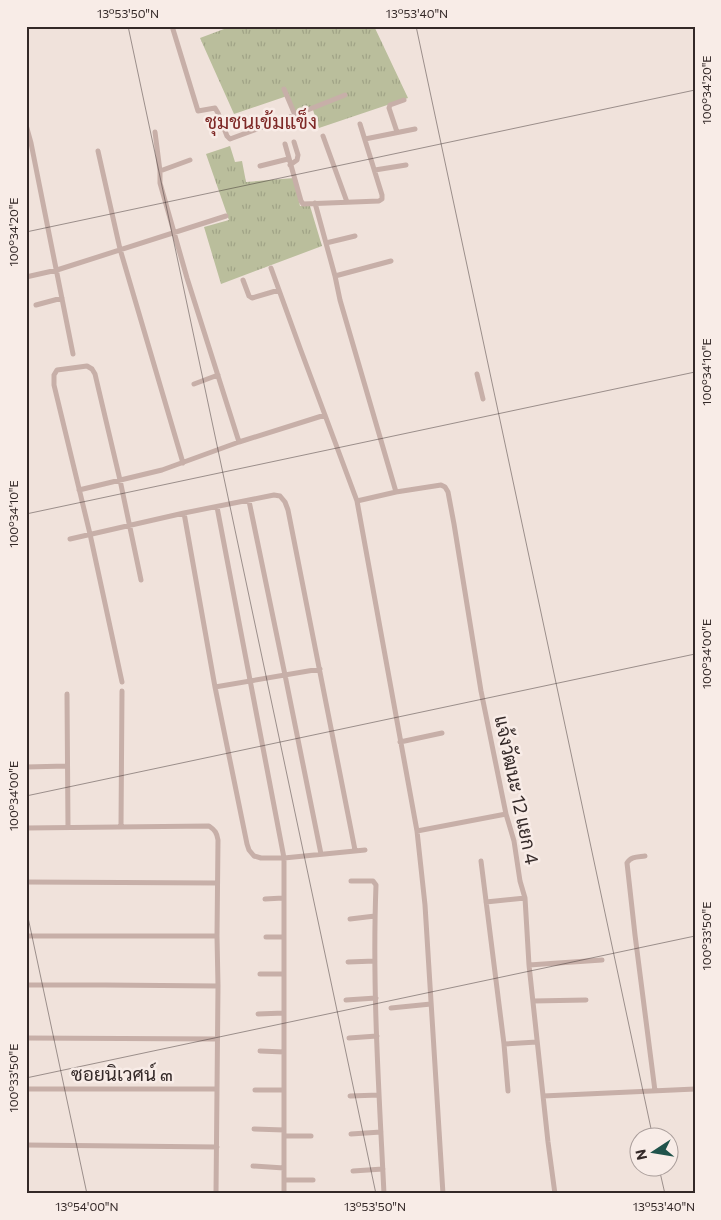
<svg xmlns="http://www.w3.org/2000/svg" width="721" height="1220" viewBox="0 0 721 1220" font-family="Commissioner,Sarabun,sans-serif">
	<defs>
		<pattern id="grass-tufts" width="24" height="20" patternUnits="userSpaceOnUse" patternTransform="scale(1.25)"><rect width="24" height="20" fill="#babe9c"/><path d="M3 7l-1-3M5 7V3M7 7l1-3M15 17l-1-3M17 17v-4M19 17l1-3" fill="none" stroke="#a0a386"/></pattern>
	</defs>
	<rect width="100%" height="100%" fill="#f0e2db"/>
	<path fill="url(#grass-tufts)" d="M 232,26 L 374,26 L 408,98 L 319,128 L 312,107 L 294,114 L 287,96 L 234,114 L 200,38 Z
		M 230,146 L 235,162 L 242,161 L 246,182 L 294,178 L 300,206 L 310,206 L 322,246 L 221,284 L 204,227 L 229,220 L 206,154 Z"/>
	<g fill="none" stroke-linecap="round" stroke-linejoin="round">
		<path stroke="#c7afa8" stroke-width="5" d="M 172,26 L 198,111 L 215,108 L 218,113 L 227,136 L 230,139 L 295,115 L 345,95
			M 284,89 L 295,115
			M 26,125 L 31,143 L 73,354
			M 155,132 L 160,171 L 160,183 L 187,278 L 239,442
			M 397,132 L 389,108 L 390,105 L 404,100
			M 323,136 L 347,202
			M 365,139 L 415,129
			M 285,144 L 301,201 L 303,204 L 379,201 L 382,199 L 382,195 L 360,124
			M 98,151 L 120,249 L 183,463
			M 290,165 L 297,160 L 298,155 L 294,142
			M 260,166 L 288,159
			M 375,170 L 406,165
			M 160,171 L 190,160
			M 315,203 L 335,276 L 340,300 L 396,492
			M 326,243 L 355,236
			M 271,268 L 300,348 L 357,501 L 417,831 L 425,905 L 443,1194
			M 335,276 L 391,261
			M 26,277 L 57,270 L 226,216
			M 243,280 L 249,296 L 252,298 L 279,290
			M 36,305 L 62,298
			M 477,374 L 483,399
			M 194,384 L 218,375
			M 79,490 L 162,470 L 239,442 L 325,415
			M 249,501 L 285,675 L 321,854
			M 357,501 L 396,492 L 441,485 L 445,487 L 448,492 L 454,524 L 481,691 L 506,814 L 514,841 L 520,881 L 525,898 L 529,965 L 548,1142 L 555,1194
			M 217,507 L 284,858 L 284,1194
			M 184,513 L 215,687 L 247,844 L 249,850 L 254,856 L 261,858 L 284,858 L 365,850
			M 70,539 L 184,513 L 274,495 L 280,496 L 285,502 L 288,510 L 355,850
			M 122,682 L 90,534 L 54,385 L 54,375 L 57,370 L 87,366 L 92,369 L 95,374 L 120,480 L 141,580
			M 215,687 L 320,669
			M 67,694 L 68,827
			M 400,742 L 442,733
			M 26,767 L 67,766
			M 121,827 L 122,691
			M 26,828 L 209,826 C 215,830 217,833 218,840 L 217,936 L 218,986 L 216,1194
			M 417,831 L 506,814
			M 645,856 C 638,857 631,856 627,863 L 635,935 L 655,1091
			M 481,861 L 504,1044 L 508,1091
			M 351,881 L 373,881 L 376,885 C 372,988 379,1091 384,1194
			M 26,882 L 217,883
			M 265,899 L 283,898
			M 486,902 L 525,898
			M 350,919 L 375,916
			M 26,936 L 217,936
			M 266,937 L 284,937
			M 348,962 L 375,961
			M 529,965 L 602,960
			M 260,974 L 284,974
			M 26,985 L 105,985 L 218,986
			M 346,1000 L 376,998
			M 533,1001 L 586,1000
			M 391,1008 L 431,1004
			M 258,1014 L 284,1013
			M 26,1038 L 217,1039
			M 349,1038 L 377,1036
			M 504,1044 L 537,1042
			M 260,1051 L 284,1052
			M 26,1089 L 217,1089
			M 255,1090 L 284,1090
			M 350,1096 L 379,1095
			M 543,1096 L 695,1089
			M 254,1129 L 284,1130
			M 351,1134 L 381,1132
			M 284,1136 L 311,1136
			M 26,1145 L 217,1147
			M 253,1166 L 284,1168
			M 353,1171 L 383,1169
			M 284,1180 L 313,1180"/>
	</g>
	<path fill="none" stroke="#342928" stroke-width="1" stroke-opacity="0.45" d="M 128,26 L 376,1194M 416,26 L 653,1138M 26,232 L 695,90M 26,514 L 695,372M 26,796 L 695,654M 26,908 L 87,1194M 26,1078 L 695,936M 659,1168 L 665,1194"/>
	<g text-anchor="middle" stroke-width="5" stroke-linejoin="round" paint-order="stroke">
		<g font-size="19" fill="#342928" stroke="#f8ece7">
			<text transform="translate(517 790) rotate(78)" y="7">แจ้งวัฒนะ 12 แยก 4</text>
			<text x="122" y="1081">ซอยนิเวศน์ ๓</text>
		</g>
		<g font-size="20" fill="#7e2826" stroke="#f8ece7">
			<text x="261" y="129">ชุมชนเข้มแข็ง</text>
		</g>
	</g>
	<rect width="721" height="1220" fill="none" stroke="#f8ece7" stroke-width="55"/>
	<g transform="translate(654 1152) rotate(258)"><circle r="24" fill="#f8ece7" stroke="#aa9e9b"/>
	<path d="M0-4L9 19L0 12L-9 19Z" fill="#20534b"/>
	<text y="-8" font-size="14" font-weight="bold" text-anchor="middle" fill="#342928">N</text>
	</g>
	<rect x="28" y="28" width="666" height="1164" fill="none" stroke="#342928" stroke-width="2"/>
	<g font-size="12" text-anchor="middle" fill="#342928">
		<text x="128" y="18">13°53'50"N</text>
		<text x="417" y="18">13°53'40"N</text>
		<text transform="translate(707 90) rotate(-90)" y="4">100°34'20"E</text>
		<text transform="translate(14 232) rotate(-90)" y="4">100°34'20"E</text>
		<text transform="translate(707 372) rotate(-90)" y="4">100°34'10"E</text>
		<text transform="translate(14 514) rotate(-90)" y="4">100°34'10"E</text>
		<text transform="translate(707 654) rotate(-90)" y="4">100°34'00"E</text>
		<text transform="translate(14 796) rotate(-90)" y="4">100°34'00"E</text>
		<text transform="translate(707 936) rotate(-90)" y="4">100°33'50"E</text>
		<text transform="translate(14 1078) rotate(-90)" y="4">100°33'50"E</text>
		<text x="87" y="1211">13°54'00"N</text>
		<text x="375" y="1211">13°53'50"N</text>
		<text x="664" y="1211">13°53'40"N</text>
	</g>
</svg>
